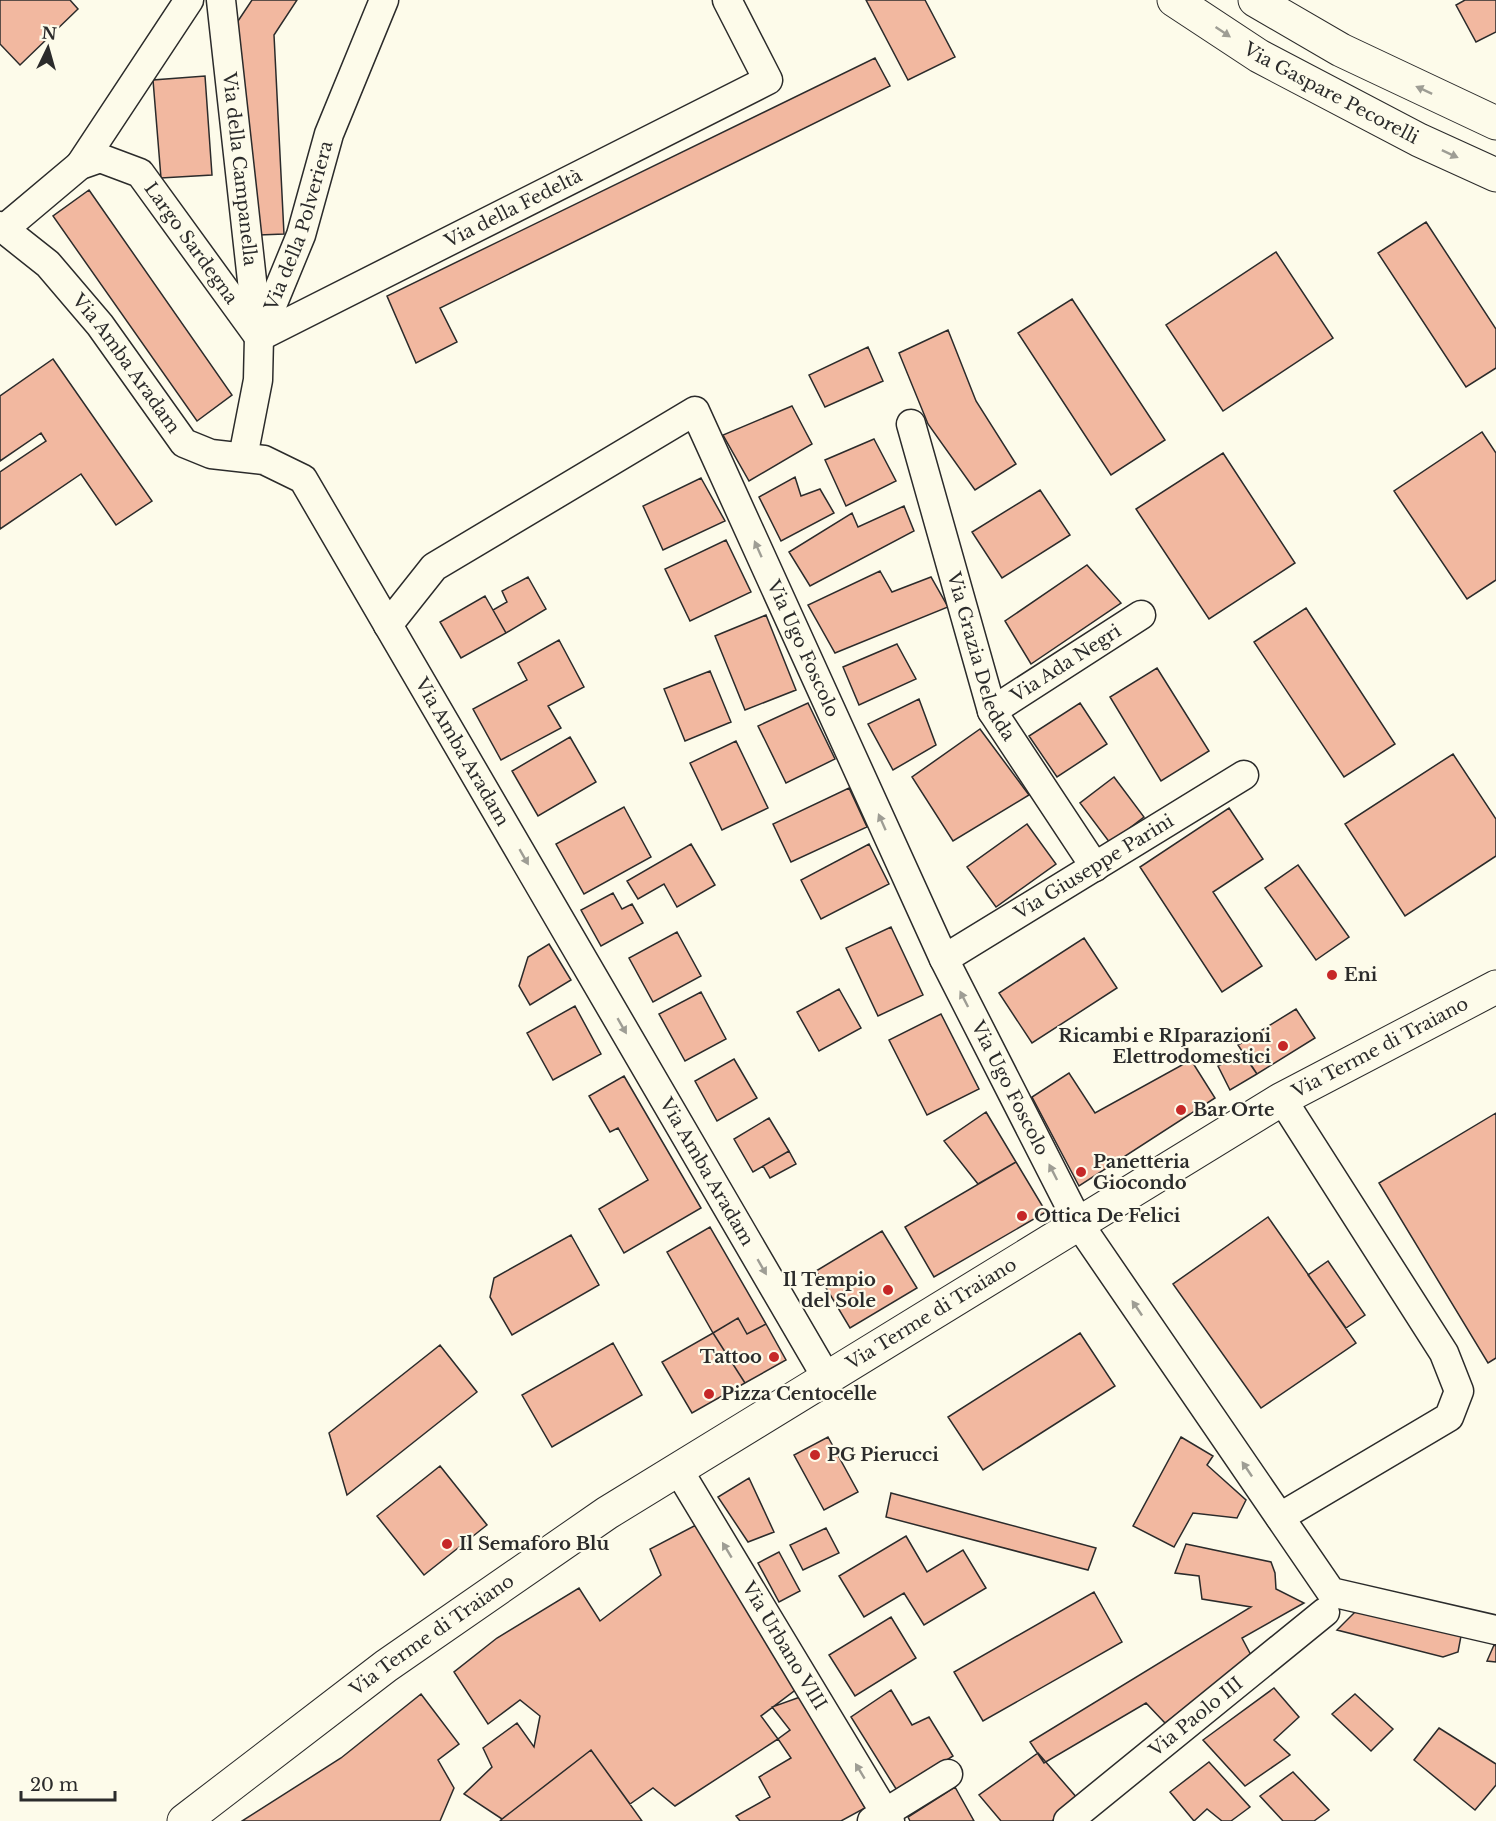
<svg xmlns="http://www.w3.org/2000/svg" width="1496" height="1821" viewBox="0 0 1496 1821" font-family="'Libre Baskerville',serif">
	<rect width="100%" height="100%" fill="#fdfbea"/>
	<path fill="#f2b8a0" stroke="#2b2b2b" stroke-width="1.5" d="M 0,0 L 70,0 L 78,9 L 20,65 L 0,44 Z
		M 252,0 L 297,0 L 274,35 L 284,234 L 259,235 L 234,27 Z
		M 866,0 L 925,0 L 955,57 L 908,80 Z
		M 1465,0 L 1496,0 L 1496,32 L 1476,42 L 1456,5 Z
		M 875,58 L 890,86 L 440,308 L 457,342 L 416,363 L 387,296 Z
		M 205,76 L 212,175 L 161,178 L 153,80 Z
		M 89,190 L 232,395 L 197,421 L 53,216 Z
		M 1426,222 L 1496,329 L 1496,368 L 1466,387 L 1378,253 Z
		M 1276,252 L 1333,338 L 1223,411 L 1166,325 Z
		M 1072,299 L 1165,440 L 1111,475 L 1018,333 Z
		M 948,330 L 976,401 L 1016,464 L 975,490 L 928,424 L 899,353 Z
		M 868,347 L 883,381 L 825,407 L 809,375 Z
		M 53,359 L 152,501 L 116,525 L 81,474 L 0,529 L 0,472 L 46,441 L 41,433 L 0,461 L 0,396 Z
		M 792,406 L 812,444 L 749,481 L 723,435 Z
		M 1482,432 L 1496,453 L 1496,580 L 1467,599 L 1394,491 Z
		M 874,439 L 896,481 L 846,506 L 825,460 Z
		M 1223,453 L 1295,563 L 1209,619 L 1136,509 Z
		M 795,477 L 801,496 L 820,489 L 834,513 L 781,541 L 759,497 Z
		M 701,478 L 725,521 L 663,550 L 643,506 Z
		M 1040,490 L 1070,535 L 1002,578 L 972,532 Z
		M 904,506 L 914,531 L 810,586 L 789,552 L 852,513 L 858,527 Z
		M 726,540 L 751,592 L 690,621 L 665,569 Z
		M 1087,565 L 1121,603 L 1031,664 L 1005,621 Z
		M 880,571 L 892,592 L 931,577 L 948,607 L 835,653 L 808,605 Z
		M 528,577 L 546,609 L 506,633 L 493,610 L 507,602 L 502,591 Z
		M 485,596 L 506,633 L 461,658 L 440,622 Z
		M 1306,608 L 1395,744 L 1344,777 L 1254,642 Z
		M 766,615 L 796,690 L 745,710 L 715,636 Z
		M 559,640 L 584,687 L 548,706 L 561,728 L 501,760 L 473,709 L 527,680 L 518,663 Z
		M 897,644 L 916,679 L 859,705 L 843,667 Z
		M 1157,668 L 1209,751 L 1161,781 L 1110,697 Z
		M 710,671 L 731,722 L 685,741 L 664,689 Z
		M 919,699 L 936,745 L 893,770 L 868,724 Z
		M 808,703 L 835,759 L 786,783 L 758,726 Z
		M 1080,703 L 1107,744 L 1057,777 L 1029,736 Z
		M 980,729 L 1029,795 L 953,841 L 912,777 Z
		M 570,737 L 596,782 L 538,816 L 512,771 Z
		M 736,741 L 768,808 L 722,830 L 690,763 Z
		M 1453,754 L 1496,819 L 1496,856 L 1405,916 L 1345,824 Z
		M 1114,777 L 1144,817 L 1110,843 L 1080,803 Z
		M 849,788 L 867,827 L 791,862 L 773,824 Z
		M 624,807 L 651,857 L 584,894 L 556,844 Z
		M 1229,808 L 1263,859 L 1213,892 L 1262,966 L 1222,992 L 1140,867 Z
		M 1027,824 L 1056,864 L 996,907 L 967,867 Z
		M 691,844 L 715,885 L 677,907 L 664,884 L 638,899 L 627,881 Z
		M 869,844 L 889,884 L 821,919 L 801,880 Z
		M 1298,865 L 1349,937 L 1316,960 L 1265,888 Z
		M 613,893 L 622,909 L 632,904 L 643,923 L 601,946 L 581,910 Z
		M 891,927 L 923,995 L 878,1016 L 846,948 Z
		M 677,932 L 701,976 L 653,1002 L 629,958 Z
		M 1084,938 L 1117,988 L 1032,1043 L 999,993 Z
		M 549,944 L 571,980 L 530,1005 L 519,986 L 528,957 Z
		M 839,989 L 861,1028 L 819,1051 L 797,1012 Z
		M 701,992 L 726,1039 L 685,1061 L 659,1014 Z
		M 575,1006 L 601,1054 L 553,1080 L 527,1033 Z
		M 1296,1009 L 1315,1038 L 1257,1074 L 1238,1045 Z
		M 941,1014 L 979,1089 L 927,1115 L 889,1040 Z
		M 1243,1054 L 1257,1074 L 1230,1090 L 1218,1066 Z
		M 734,1059 L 757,1098 L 717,1121 L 695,1081 Z
		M 1191,1060 L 1215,1098 L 1079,1186 L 1032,1097 L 1069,1073 L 1095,1113 Z
		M 624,1076 L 701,1208 L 624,1253 L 599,1209 L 648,1180 L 618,1128 L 610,1132 L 589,1096 Z
		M 986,1112 L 1016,1162 L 978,1184 L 944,1141 Z
		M 1496,1113 L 1496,1358 L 1488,1363 L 1379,1183 Z
		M 769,1118 L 789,1151 L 753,1172 L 734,1139 Z
		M 789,1151 L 796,1164 L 770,1178 L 763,1166 Z
		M 1016,1162 L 1046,1212 L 934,1277 L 905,1227 Z
		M 1268,1217 L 1356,1343 L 1261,1408 L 1173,1284 Z
		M 710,1227 L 766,1324 L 747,1334 L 738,1318 L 713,1333 L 667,1252 Z
		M 882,1231 L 917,1288 L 850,1328 L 816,1271 Z
		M 571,1235 L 599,1285 L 512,1335 L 490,1297 L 494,1278 Z
		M 1328,1261 L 1365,1315 L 1346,1328 L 1308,1275 Z
		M 738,1318 L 747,1334 L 766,1324 L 786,1360 L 745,1383 L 713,1333 Z
		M 713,1333 L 745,1383 L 692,1413 L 662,1362 Z
		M 1080,1333 L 1115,1386 L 983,1470 L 948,1417 Z
		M 613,1343 L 642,1395 L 552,1447 L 522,1395 Z
		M 440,1345 L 477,1392 L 347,1495 L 329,1433 Z
		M 828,1437 L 858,1492 L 824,1510 L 794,1455 Z
		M 1181,1437 L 1213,1456 L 1207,1465 L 1246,1500 L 1237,1518 L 1193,1513 L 1174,1547 L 1133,1526 Z
		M 440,1466 L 487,1525 L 424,1575 L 377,1516 Z
		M 749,1478 L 774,1532 L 748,1542 L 718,1497 Z
		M 891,1493 L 1096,1548 L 1088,1570 L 886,1517 Z
		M 696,1525 L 798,1688 L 761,1716 L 778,1739 L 675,1806 L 653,1788 L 630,1804 L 591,1750 L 502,1819 L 464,1794 L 492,1767 L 483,1748 L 517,1723 L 534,1747 L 540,1716 L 520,1700 L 488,1724 L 454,1672 L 497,1638 L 579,1588 L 600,1621 L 661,1575 L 650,1549 Z
		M 826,1528 L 839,1553 L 803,1570 L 790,1545 Z
		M 906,1536 L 927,1572 L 963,1550 L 986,1588 L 924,1625 L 904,1593 L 864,1617 L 839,1576 Z
		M 1186,1544 L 1271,1562 L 1275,1573 L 1276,1589 L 1304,1603 L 1242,1638 L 1252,1657 L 1165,1723 L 1146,1703 L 1044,1763 L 1030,1742 L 1251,1607 L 1202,1599 L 1199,1576 L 1175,1573 Z
		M 779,1552 L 800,1591 L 779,1602 L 758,1563 Z
		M 1094,1592 L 1122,1642 L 983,1721 L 954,1672 Z
		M 1356,1611 L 1461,1636 L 1458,1652 L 1443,1657 L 1337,1630 Z
		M 891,1617 L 916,1658 L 855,1696 L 829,1655 Z
		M 1494,1645 L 1496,1646 L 1496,1662 L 1487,1661 Z
		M 1274,1688 L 1299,1717 L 1274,1740 L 1290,1755 L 1245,1786 L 1203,1740 Z
		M 891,1690 L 912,1725 L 929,1717 L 953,1756 L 898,1792 L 851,1717 Z
		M 421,1694 L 459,1744 L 438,1760 L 454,1788 L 440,1821 L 242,1821 L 341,1758 Z
		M 1355,1694 L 1393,1729 L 1371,1751 L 1332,1714 Z
		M 803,1696 L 865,1808 L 841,1821 L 740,1821 L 736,1816 L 770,1797 L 759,1777 L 791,1758 L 778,1739 L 790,1730 L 772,1707 Z
		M 1439,1728 L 1496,1764 L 1496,1785 L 1475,1810 L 1414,1760 Z
		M 591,1750 L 642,1821 L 500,1821 L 502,1819 Z
		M 1038,1753 L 1078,1799 L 1052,1821 L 1001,1821 L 979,1795 Z
		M 1209,1762 L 1250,1807 L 1231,1821 L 1222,1821 L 1207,1809 L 1194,1821 L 1170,1792 Z
		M 1293,1772 L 1329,1810 L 1314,1821 L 1283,1821 L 1260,1796 Z
		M 955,1787 L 974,1821 L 910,1821 L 908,1817 Z"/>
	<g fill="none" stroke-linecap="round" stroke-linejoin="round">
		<g stroke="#2b2b2b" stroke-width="31">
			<g id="minor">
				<path id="s1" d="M 221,0 L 258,335"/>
				<path d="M 80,165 L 189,0"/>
				<path id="s2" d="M 0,226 L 48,264 L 100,325 L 184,443 L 211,454 L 264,460 L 303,479 L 828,1380"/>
				<path id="s3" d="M 4,229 L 80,165 L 100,158 L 140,173 L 259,337"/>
				<path id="s4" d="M 259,337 L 768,80 L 727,0"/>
				<path id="s5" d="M 911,424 L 992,711 L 1095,867"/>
				<path id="s6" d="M 243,457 L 258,380 L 259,337 L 301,235 L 329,134 L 384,0"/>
				<path id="s7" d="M 388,625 L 434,567 L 695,411 L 944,959 L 1079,1224 L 1331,1592 L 1496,1630"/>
				<path id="s8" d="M 992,711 L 1141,615"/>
				<path id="s9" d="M 944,959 L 1244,775"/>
				<path id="s10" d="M 679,1471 L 890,1821"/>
				<path d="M 1280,1517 L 1449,1417 L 1459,1391 L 1444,1353 L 1282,1099"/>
				<path d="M 872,1821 L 948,1774"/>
				<path id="s11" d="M 1068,1821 L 1325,1612"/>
			</g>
		</g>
		<g stroke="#2b2b2b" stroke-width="35">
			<g id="tertiary">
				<path id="s12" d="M 1174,0 L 1259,56 L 1419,140 L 1496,175"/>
				<path d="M 1255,0 L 1341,50 L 1496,123"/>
			</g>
		</g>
		<g stroke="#2b2b2b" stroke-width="35">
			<g id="secondary">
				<path id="s13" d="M 184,1821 L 386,1666 L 607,1513 L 1282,1099 L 1496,987"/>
			</g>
		</g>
		<use href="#minor" stroke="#fdfbea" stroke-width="28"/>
		<use href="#tertiary" stroke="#fdfbea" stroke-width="33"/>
		<use href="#secondary" stroke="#fdfbea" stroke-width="33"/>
	</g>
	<defs><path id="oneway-solid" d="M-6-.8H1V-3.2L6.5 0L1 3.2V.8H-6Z" transform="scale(1.5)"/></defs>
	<g fill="#9e9d94">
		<use href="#oneway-solid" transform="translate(1223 32) rotate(34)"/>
		<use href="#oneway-solid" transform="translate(1424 90) rotate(-155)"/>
		<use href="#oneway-solid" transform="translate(1450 154) rotate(25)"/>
		<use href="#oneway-solid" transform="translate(758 549) rotate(-114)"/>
		<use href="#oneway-solid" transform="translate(882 822) rotate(-114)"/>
		<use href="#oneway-solid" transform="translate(524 857) rotate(60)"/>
		<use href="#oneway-solid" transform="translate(964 999) rotate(-117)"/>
		<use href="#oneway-solid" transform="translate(622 1026) rotate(60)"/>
		<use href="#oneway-solid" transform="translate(1053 1172) rotate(-117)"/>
		<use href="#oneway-solid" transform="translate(762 1267) rotate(60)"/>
		<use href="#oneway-solid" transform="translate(1137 1308) rotate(-124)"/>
		<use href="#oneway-solid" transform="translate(1247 1469) rotate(-124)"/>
		<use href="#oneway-solid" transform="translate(727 1550) rotate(-121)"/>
		<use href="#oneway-solid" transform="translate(860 1771) rotate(-121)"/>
	</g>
	<g fill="#c62828" stroke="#fdfbea" stroke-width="2">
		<circle cx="1332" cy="975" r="6"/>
		<circle cx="1283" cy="1046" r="6"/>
		<circle cx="1181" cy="1110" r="6"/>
		<circle cx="1081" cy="1172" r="6"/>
		<circle cx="1022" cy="1216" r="6"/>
		<circle cx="888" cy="1290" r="6"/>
		<circle cx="774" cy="1357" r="6"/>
		<circle cx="709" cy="1394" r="6"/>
		<circle cx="815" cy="1455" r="6"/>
		<circle cx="447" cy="1544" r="6"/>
	</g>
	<g text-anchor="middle" stroke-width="4.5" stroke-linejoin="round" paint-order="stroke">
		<g font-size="18" fill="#2b2b2b" stroke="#fdfbea">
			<text dy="6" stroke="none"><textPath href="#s12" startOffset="183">Via Gaspare Pecorelli</textPath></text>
			<text dy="6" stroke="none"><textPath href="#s1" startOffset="170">Via della Campanella</textPath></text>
			<text dy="6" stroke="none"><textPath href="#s4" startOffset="285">Via della Fedeltà</textPath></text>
			<text dy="6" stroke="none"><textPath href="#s6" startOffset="240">Via della Polveriera</textPath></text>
			<text dy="6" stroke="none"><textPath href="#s3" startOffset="250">Largo Sardegna</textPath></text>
			<text dy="6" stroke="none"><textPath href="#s2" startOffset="188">Via Amba Aradam</textPath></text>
			<text dy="6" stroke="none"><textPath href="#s7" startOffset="639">Via Ugo Foscolo</textPath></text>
			<text dy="6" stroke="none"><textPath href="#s5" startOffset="243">Via Grazia Deledda</textPath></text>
			<text dy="6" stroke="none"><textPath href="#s8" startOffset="88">Via Ada Negri</textPath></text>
			<text dy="6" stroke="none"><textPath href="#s2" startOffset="728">Via Amba Aradam</textPath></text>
			<text dy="6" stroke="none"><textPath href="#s9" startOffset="176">Via Giuseppe Parini</textPath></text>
			<text dy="6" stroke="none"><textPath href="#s13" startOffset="1426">Via Terme di Traiano</textPath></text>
			<text dy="6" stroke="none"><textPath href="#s7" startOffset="1125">Via Ugo Foscolo</textPath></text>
			<text dy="6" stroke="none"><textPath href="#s2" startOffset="1214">Via Amba Aradam</textPath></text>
			<text dy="6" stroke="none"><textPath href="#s13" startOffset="904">Via Terme di Traiano</textPath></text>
			<text dy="6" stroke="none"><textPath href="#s13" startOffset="310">Via Terme di Traiano</textPath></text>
			<text dy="6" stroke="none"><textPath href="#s10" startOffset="204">Via Urbano VIII</textPath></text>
			<text dy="6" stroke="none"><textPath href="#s11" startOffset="165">Via Paolo III</textPath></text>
		</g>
		<g font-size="18" font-weight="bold" fill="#2b2b2b" stroke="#fdfbea" text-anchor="start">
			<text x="1344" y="981">Eni</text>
			<text x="1271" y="1042" text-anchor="end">Ricambi e RIparazioni<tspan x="1271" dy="21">Elettrodomestici</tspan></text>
			<text x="1193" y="1116">Bar Orte</text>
			<text x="1093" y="1168">Panetteria<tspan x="1093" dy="21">Giocondo</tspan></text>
			<text x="1034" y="1222">Ottica De Felici</text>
			<text x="876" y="1286" text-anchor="end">Il Tempio<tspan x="876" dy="21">del Sole</tspan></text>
			<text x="762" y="1363" text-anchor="end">Tattoo</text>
			<text x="721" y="1400">Pizza Centocelle</text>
			<text x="827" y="1461">PG Pierucci</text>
			<text x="459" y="1550">Il Semaforo Blu</text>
		</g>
	</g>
	<g transform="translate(48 48) rotate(5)" stroke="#fdfbea" stroke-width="4.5" paint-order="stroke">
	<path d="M0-4.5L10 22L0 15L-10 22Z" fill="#2b2b2b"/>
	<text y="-9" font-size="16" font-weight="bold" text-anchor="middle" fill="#2b2b2b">N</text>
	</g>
	<path d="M21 1791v9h94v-9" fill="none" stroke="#2b2b2b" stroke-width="3"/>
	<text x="30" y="1791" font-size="18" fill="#2b2b2b" stroke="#fdfbea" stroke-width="4.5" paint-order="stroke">20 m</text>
</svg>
